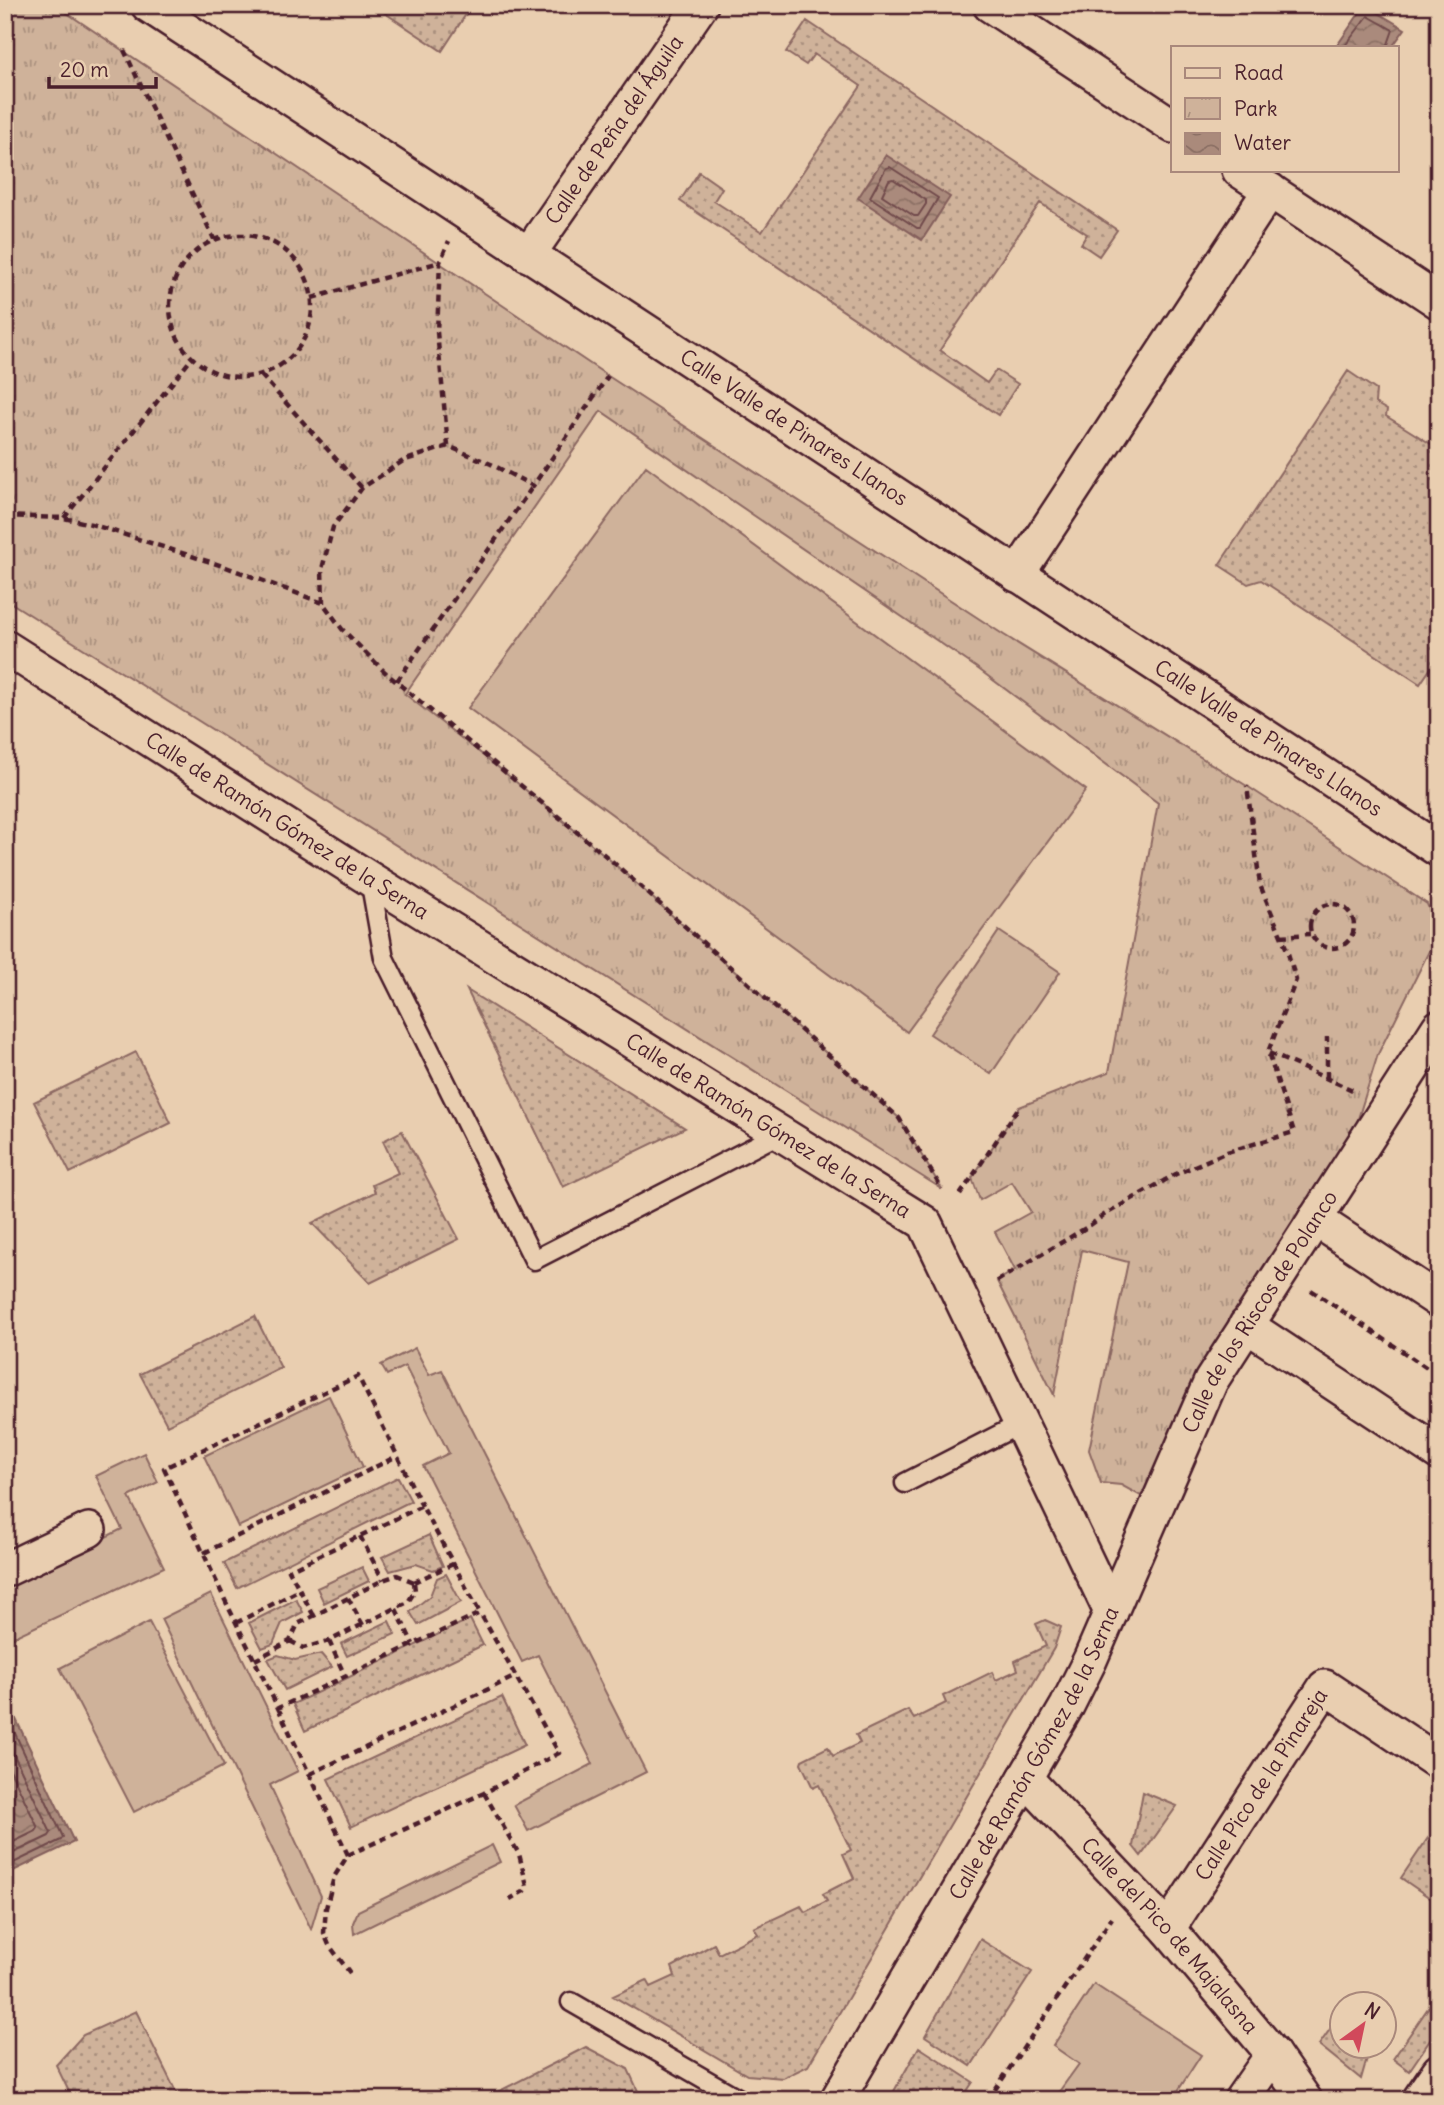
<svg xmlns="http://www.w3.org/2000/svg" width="1444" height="2105" viewBox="0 0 1444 2105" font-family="Delius,sans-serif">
	<defs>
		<pattern id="park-tufts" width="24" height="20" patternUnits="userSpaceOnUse" patternTransform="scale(1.75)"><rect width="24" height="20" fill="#cfb29a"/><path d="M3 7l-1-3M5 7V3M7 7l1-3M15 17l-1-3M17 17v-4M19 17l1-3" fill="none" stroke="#aa907e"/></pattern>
		<pattern id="garden-dots" width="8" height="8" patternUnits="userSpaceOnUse" patternTransform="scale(1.75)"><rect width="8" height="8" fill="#cfb29a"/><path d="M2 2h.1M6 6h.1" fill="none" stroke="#aa907e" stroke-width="1.8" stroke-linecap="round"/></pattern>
		<pattern id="water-waves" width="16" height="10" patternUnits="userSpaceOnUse" patternTransform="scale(1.75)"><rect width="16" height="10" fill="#aa8a7b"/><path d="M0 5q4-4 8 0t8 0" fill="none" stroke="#8c7065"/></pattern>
	</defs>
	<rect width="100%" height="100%" fill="#e9ceb0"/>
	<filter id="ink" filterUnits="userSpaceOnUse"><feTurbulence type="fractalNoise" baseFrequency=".0143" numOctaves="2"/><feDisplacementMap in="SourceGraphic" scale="14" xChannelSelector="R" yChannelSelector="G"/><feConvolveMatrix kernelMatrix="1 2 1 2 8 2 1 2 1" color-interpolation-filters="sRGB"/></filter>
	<g filter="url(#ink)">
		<path fill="#cfb29a" stroke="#8c6862" stroke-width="2" d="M 646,466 L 1086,790 L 907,1032 L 468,708 Z
			M 999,931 L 1060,972 L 991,1074 L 930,1034 Z
			M 415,1348 L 429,1375 L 442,1370 L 646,1772 L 528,1831 L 514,1805 L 593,1764 L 538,1655 L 522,1662 L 423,1466 L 449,1453 L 405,1366 L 387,1375 L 381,1365 Z
			M 329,1396 L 363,1467 L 238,1527 L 204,1456 Z
			M 144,1453 L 158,1482 L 129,1497 L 164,1567 L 5,1641 L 5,1587 L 122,1529 L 96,1476 Z
			M 211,1594 L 298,1771 L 270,1785 L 321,1896 L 311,1929 L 161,1619 Z
			M 149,1622 L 224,1766 L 134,1812 L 60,1668 Z
			M 492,1845 L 500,1862 L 354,1934 L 353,1923 L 358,1911 Z
			M 1094,1984 L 1201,2055 L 1172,2100 L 1053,2100 L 1079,2064 L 1053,2046 Z"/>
		<path fill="url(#park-tufts)" stroke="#8c6862" stroke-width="2" d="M 5,5 L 55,5 L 608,376 L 1004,635 L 1247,786 L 1427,904 L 1439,931 L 1378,1054 L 1349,1148 L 1150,1501 L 1121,1485 L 1101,1483 L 1089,1450 L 1128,1262 L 1082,1250 L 1054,1395 L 997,1281 L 1015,1270 L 995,1232 L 1031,1212 L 1012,1182 L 980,1200 L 972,1178 L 1019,1107 L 1109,1072 L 1158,803 L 977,668 L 601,411 L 405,694 L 493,763 L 601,852 L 899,1118 L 942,1189 L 5,599 Z"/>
		<path fill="url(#garden-dots)" stroke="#8c6862" stroke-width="2" d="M 373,5 L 472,5 L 442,51 Z
			M 807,21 L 1117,230 L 1099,256 L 1081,244 L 1087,234 L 1040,203 L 940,350 L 987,383 L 996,370 L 1018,384 L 998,415 L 680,201 L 699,172 L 722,188 L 714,201 L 762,232 L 861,86 L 814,54 L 806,65 L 786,52 Z
			M 1348,371 L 1376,390 L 1375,403 L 1387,410 L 1386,416 L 1439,449 L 1439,656 L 1420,684 L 1261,580 L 1248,584 L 1219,565 Z
			M 467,990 L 685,1128 L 563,1187 Z
			M 136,1052 L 171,1123 L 70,1173 L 34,1102 Z
			M 402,1131 L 459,1239 L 370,1283 L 312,1223 L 375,1192 L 372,1185 L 398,1173 L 383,1141 Z
			M 255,1316 L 281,1368 L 167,1425 L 140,1374 Z
			M 398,1477 L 411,1501 L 237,1588 L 224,1563 Z
			M 429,1535 L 443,1566 L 433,1570 L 416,1564 L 390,1571 L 382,1557 Z
			M 362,1567 L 369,1581 L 324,1603 L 317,1588 Z
			M 446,1574 L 461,1602 L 418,1625 L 410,1612 L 430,1596 L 437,1578 Z
			M 296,1599 L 303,1612 L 282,1623 L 273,1644 L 262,1648 L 249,1623 Z
			M 470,1619 L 483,1645 L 305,1731 L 293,1704 Z
			M 1045,1620 L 1061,1627 L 1054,1648 L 808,2066 L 783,2078 L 747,2075 L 613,1996 L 647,1980 L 651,1987 L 675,1976 L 672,1967 L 714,1944 L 719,1954 L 758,1934 L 754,1928 L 801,1906 L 805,1912 L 827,1901 L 823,1894 L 854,1878 L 843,1854 L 851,1850 L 819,1785 L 813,1788 L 801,1763 L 802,1760 L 828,1747 L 833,1756 L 860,1743 L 856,1735 L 908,1710 L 914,1719 L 946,1703 L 943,1696 L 992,1672 L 996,1680 L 1018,1670 L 1015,1661 L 1046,1646 L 1036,1624 Z
			M 389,1621 L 395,1634 L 347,1656 L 341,1644 Z
			M 321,1654 L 332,1667 L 285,1690 L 268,1659 L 278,1655 L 295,1660 Z
			M 502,1697 L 525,1745 L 351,1827 L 328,1779 Z
			M 1143,1792 L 1177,1806 L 1141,1856 L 1133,1846 Z
			M 1428,1838 L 1439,1846 L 1439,1904 L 1401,1878 Z
			M 980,1939 L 1032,1972 L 971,2066 L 925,2036 Z
			M 1439,1992 L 1439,2027 L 1409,2071 L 1393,2059 Z
			M 136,2011 L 180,2100 L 73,2100 L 56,2065 L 83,2035 Z
			M 1333,2025 L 1342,2032 L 1342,2046 L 1361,2046 L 1369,2051 L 1361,2079 L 1319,2045 Z
			M 586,2047 L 628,2069 L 638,2091 L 617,2100 L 482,2100 Z
			M 919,2047 L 973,2082 L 961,2100 L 889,2100 Z"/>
		<path fill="url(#water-waves)" stroke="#845f5b" stroke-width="2" d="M 1365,5 L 1405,29 L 1392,47 L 1336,47 Z
			M 886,155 L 950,197 L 922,240 L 858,198 Z
			M 15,1717 L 74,1842 L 5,1875 L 5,1722 Z"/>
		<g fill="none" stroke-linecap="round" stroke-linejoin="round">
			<path stroke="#704a4b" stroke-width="2" d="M 1344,47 L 1368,16 L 1393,30 L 1387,47
				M 890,167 L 938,198 L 920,228 L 917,228 L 870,197 L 886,168 Z
				M 893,179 L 926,200 L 926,204 L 918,216 L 914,216 L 882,195 L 889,180 Z
				M 5,1727 L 13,1729 L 63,1837 L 61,1840 L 5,1867
				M 5,1736 L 51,1833 L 49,1836 L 5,1857
				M 5,1759 L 38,1828 L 36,1831 L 5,1846"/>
			<g stroke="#4a1f2b" stroke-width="23">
				<path id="lane" d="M 370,879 L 384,958 L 534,1260 L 781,1133
					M 905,1483 L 1020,1424
					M 571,2002 L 741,2100"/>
			</g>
			<g stroke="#4a1f2b" stroke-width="38">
				<g id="street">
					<path id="s1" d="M 148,5 L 1439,850"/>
					<path d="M 990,5 L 1173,126"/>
					<path d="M 1239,170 L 1439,302"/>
					<path id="s2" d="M 528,255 L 701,5"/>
					<path d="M 1017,575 L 1270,190"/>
					<path id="s3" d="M 5,647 L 370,879 L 925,1223 L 1111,1612"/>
					<path d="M 1315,1219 L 1439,1301"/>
					<path d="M 1246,1325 L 1439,1453"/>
					<path d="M 5,1570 L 89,1530"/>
					<path id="s4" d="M 1025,1778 L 1168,1929 L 1273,2054 L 1305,2100"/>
					<path id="s5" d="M 1168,1929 L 1325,1687 L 1439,1763"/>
					<path id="s6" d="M 837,2100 L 1067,1706 L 1090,1660 L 1211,1381 L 1439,1027"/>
					<path d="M 1241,2100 L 1273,2054"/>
					<path d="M 1419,2100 L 1439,2071"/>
				</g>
			</g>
			<path stroke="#4a1f2b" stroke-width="4.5" stroke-dasharray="7 5" stroke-linecap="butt" d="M 124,50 L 214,239
				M170 306a71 71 0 1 1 142 0a71 71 0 1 1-142 0Z
				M 312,298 L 440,262
				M 261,375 L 362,488
				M 448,446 L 437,332 L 440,262 L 449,241
				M 5,516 L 64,518 L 91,524 L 226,567 L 323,603 L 342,629 L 387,674 L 613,862 L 899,1118 L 942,1189
				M 64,518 L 192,358
				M 323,603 L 322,569 L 333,527 L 362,488 L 403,461 L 448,446 L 491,464 L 533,486 L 608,376
				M 397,681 L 533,486
				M1310 926a22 22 0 1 1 44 0a22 22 0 1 1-44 0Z
				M 1281,936 L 1310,934
				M 1269,1053 L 1357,1092
				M 1327,1078 L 1327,1037
				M 960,1195 L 1019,1107
				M 997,1281 L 1089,1226 L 1104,1215 L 1176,1174 L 1227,1152 L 1294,1132 L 1268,1052 L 1296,980 L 1287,950 L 1260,885 L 1247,786
				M 1311,1290 L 1439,1376
				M 360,1536 L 383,1580
				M 204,1553 L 397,1456
				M 414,1582 L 453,1564
				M 348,1598 L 363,1625
				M 396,1609 L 413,1644
				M 314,1616 L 289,1570 L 422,1506 L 480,1613 L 278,1708 L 225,1600 L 164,1468 L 358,1376 L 422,1506
				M 236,1623 L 300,1590
				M 290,1641 L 303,1648 L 329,1641 L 408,1602 L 415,1591 L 414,1582
				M 329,1641 L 345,1676
				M 255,1660 L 290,1641 L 298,1624 L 383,1580 L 397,1575 L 414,1582
				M 278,1708 L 348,1855 L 334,1877 L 326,1908 L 324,1933 L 329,1945 L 350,1973
				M 310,1774 L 516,1676
				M 484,1793 L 519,1854 L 527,1886 L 524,1891 L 510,1899
				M 348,1855 L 484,1793 L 559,1753 L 480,1613
				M 988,2100 L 1112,1918"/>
			<use href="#lane" stroke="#e9ceb0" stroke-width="18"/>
			<use href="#street" stroke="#e9ceb0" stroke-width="33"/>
		</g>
	</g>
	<g text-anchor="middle" stroke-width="5" stroke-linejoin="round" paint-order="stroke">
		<g font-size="21" fill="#4a1f2b" stroke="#e9ceb0">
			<text dy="7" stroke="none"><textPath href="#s2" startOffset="152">Calle de Peña del Águila</textPath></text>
			<text dy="7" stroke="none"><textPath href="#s1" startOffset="772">Calle Valle de Pinares Llanos</textPath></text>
			<text dy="7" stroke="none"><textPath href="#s1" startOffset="1339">Calle Valle de Pinares Llanos</textPath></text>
			<text dy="7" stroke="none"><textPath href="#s3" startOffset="334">Calle de Ramón Gómez de la Serna</textPath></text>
			<text dy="7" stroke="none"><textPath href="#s3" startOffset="901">Calle de Ramón Gómez de la Serna</textPath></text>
			<text dy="7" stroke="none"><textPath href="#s6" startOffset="896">Calle de los Riscos de Polanco</textPath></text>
			<text dy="7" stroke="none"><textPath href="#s6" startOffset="399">Calle de Ramón Gómez de la Serna</textPath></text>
			<text dy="7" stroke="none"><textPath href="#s5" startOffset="172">Calle Pico de la Pinareja</textPath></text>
			<text dy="7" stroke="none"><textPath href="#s4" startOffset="214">Calle del Pico de Majalasna</textPath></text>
		</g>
	</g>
	<rect width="1444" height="2105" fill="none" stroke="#e9ceb0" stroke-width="28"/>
	<rect x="14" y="14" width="1416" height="2077" fill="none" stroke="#4a1f2b" stroke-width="2.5" filter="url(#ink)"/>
	<rect x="1171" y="46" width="228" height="126" fill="#e9ceb0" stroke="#a9887b" stroke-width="2"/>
	<rect x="1185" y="68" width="35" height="10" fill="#e9ceb0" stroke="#a9887b" stroke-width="2"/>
	<text x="1234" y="80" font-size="21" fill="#4a1f2b">Road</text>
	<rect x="1185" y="98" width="35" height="21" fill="url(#park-tufts)" stroke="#a9887b" stroke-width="2"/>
	<text x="1234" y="116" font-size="21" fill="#4a1f2b">Park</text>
	<rect x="1185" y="133" width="35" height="21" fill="url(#water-waves)" stroke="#a9887b" stroke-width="2"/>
	<text x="1234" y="150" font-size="21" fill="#4a1f2b">Water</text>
	<g transform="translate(1363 2025) rotate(33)"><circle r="33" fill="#e9ceb0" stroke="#a9887b" stroke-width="2"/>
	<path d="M0-5L12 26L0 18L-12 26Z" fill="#d1495b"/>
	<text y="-10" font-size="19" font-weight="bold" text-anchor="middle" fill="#4a1f2b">N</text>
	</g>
	<path d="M49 77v10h107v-10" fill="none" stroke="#4a1f2b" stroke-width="3.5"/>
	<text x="60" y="77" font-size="21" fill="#4a1f2b" stroke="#e9ceb0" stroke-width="5" paint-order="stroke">20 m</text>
</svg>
